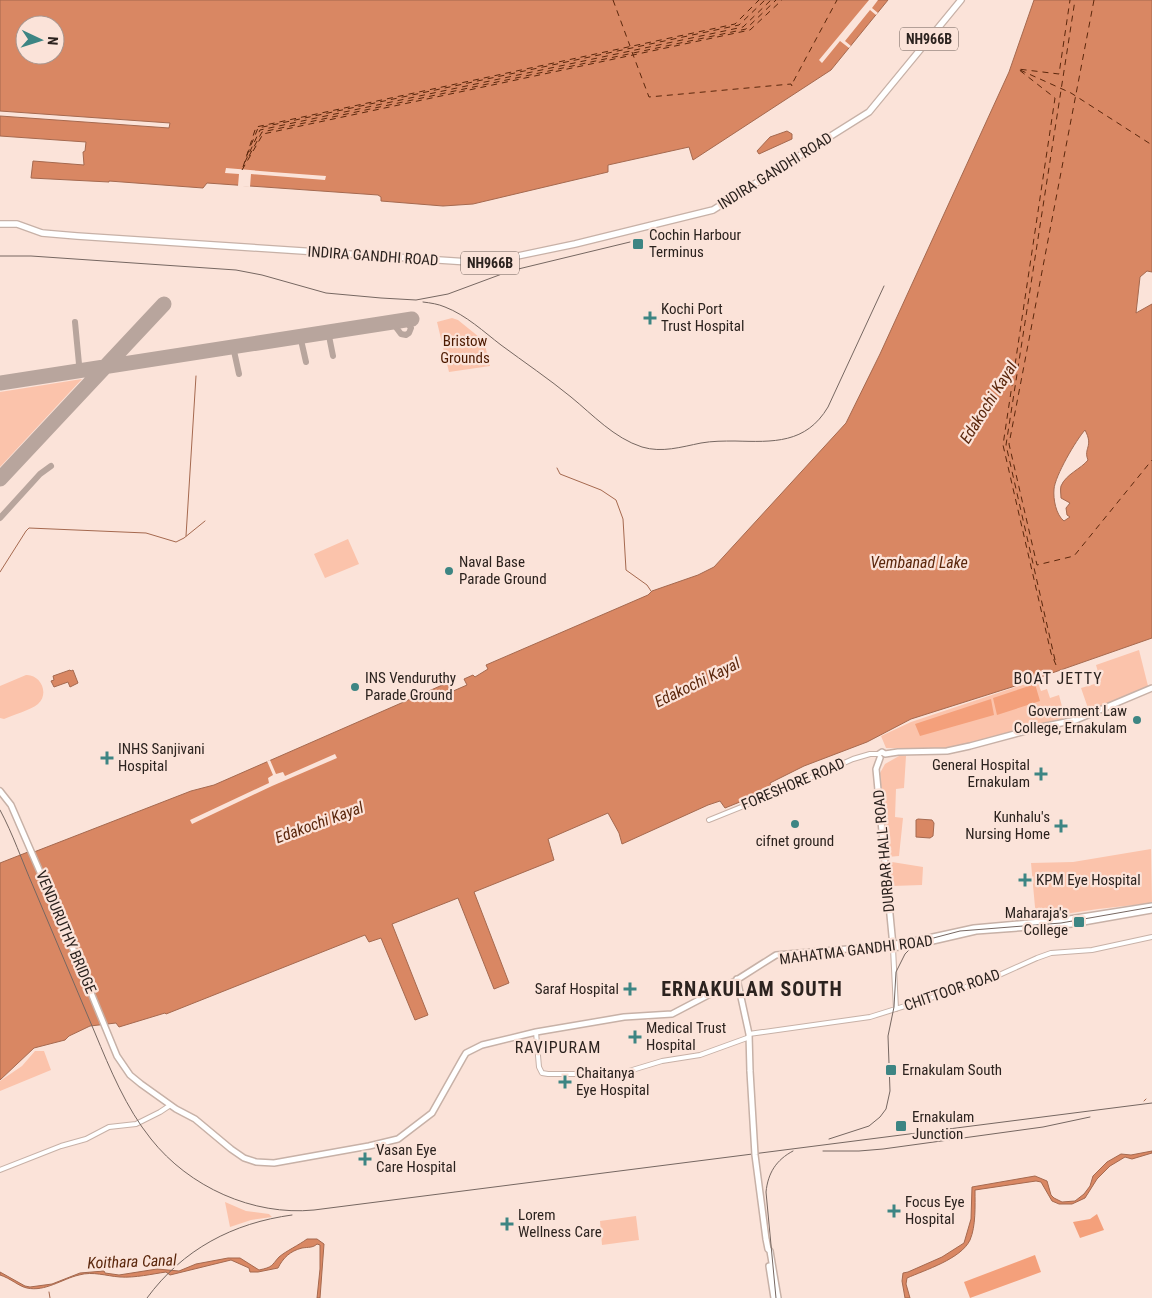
<svg xmlns="http://www.w3.org/2000/svg" width="1152" height="1298" viewBox="0 0 1152 1298" font-family="'Roboto Condensed',sans-serif">
	<rect width="100%" height="100%" fill="#fbe3d9"/>
	<path fill="#fbc3ab" d="M 452,318 L 458,320 L 484,341 L 490,366 L 449,372 L 437,322 Z
		M 82,379 L 0,467 L 0,392 Z
		M 348,539 L 359,564 L 325,578 L 314,554 Z
		M 1139,650 L 1148,686 L 1089,711 L 1081,688 L 1101,682 L 1096,665 Z
		M 26,675 C 40,674 50,693 38,704 C 31,710 13,715 4,719 L 0,718 L 0,686 Z
		M 1037,680 L 1041,691 L 1047,689 L 1050,698 L 1059,695 L 1065,718 L 949,748 L 921,749 L 886,748 L 881,736 L 911,722 Z
		M 899,756 L 906,756 L 904,788 L 896,789 L 895,817 L 903,818 L 899,856 L 887,857 L 880,773 L 885,764 Z
		M 1151,849 L 1152,903 L 1098,909 L 1038,918 L 1035,907 L 1031,863 L 1073,862 Z
		M 892,862 L 923,867 L 922,885 L 892,886 L 890,864 Z
		M 35,1051 L 44,1051 L 51,1070 L 0,1091 L 0,1081 L 22,1066 Z
		M 225,1202 L 246,1211 L 269,1214 L 272,1217 L 251,1220 L 230,1227 Z
		M 636,1216 L 639,1240 L 602,1245 L 600,1221 Z"/>
	<path fill="#f4a07b" d="M 1035,684 L 1040,701 L 997,715 L 993,698 Z
		M 991,699 L 994,715 L 920,736 L 915,724 Z
		M 1097,1214 L 1104,1230 L 1080,1238 L 1073,1222 L 1090,1219 Z
		M 1035,1255 L 1041,1272 L 970,1298 L 964,1282 Z"/>
	<path fill="#d98763" stroke="#a5694f" fill-rule="evenodd" d="M 0,0 L 888,0 L 831,70 L 693,160 L 689,147 L 608,165 L 608,172 L 473,204 L 443,206 L 381,201 L 381,197 L 378,195 L 207,183 L 203,188 L 109,181 L 109,182 L 31,178 L 33,161 L 84,165 L 83,152 L 85,151 L 86,142 L 0,136 L 0,116 L 169,128 L 170,123 L 0,111 ZM 25,25 L 55,25 L 55,55 L 25,55 Z
		M 1034,0 L 1152,0 L 1152,272 L 1147,271 L 1140,277 L 1136,313 L 1152,304 L 1152,638 L 1012,687 L 911,719 L 867,742 L 804,766 L 770,783 L 772,789 L 725,808 L 720,801 L 708,805 L 622,844 L 619,833 L 608,813 L 548,839 L 554,860 L 474,892 L 509,983 L 494,989 L 458,898 L 392,924 L 428,1015 L 415,1020 L 381,938 L 369,942 L 365,935 L 166,1014 L 165,1013 L 119,1027 L 116,1023 L 90,1026 L 69,1036 L 65,1040 L 34,1048 L 0,1080 L 0,863 L 28,852 L 34,852 L 191,791 L 214,785 L 447,683 L 451,692 L 467,685 L 464,679 L 473,675 L 475,677 L 488,669 L 486,665 L 648,595 L 652,591 L 698,575 L 714,567 L 846,423 L 880,354 L 1009,72 ZM 1085,430 C 1094,447 1083,448 1088,460 C 1081,469 1066,474 1061,486 C 1060,490 1061,494 1061,498 L 1070,503 L 1066,508 L 1067,515 L 1070,517 L 1064,521 C 1056,515 1053,499 1054,489 C 1055,476 1076,440 1085,430 Z
		M 787,131 L 792,134 L 792,139 L 759,154 L 757,151 L 770,137 Z
		M 70,670 L 71,671 L 73,670 L 78,683 L 70,687 L 68,682 L 54,687 L 51,681 L 54,680 L 53,676 Z
		M 918,819 L 932,820 L 934,823 L 933,836 L 930,838 L 916,837 L 916,820 Z
		M 1152,1151 L 1152,1153 L 1132,1159 L 1125,1157 L 1110,1166 L 1097,1179 L 1085,1198 L 1072,1204 L 1059,1204 L 1052,1201 L 1041,1182 L 1036,1181 L 975,1190 C 975,1206 976,1226 970,1240 C 961,1259 925,1270 907,1278 L 906,1284 L 910,1298 L 905,1298 L 902,1281 L 903,1273 L 908,1272 L 942,1257 L 964,1243 L 971,1219 L 972,1187 L 1035,1176 L 1047,1181 L 1051,1195 L 1054,1198 L 1062,1202 L 1075,1201 L 1084,1194 L 1090,1186 L 1093,1176 L 1107,1162 L 1121,1154 L 1131,1155 Z
		M 307,1239 L 317,1239 L 324,1244 L 320,1298 L 317,1298 L 320,1269 L 320,1245 L 317,1244 C 313,1248 308,1247 302,1248 C 290,1251 283,1258 278,1268 L 258,1272 L 250,1272 L 249,1268 L 231,1260 L 170,1275 L 166,1272 C 152,1274 135,1278 120,1277 C 106,1276 93,1271 79,1275 C 62,1279 45,1292 27,1288 C 20,1287 10,1278 0,1275 L 0,1272 L 25,1286 L 30,1287 L 52,1284 L 80,1273 L 104,1271 L 105,1273 L 119,1275 L 157,1269 L 179,1271 L 196,1264 L 228,1258 L 240,1258 L 259,1270 C 273,1267 271,1266 279,1257 C 286,1251 299,1245 307,1239 Z"/>
	<path fill="#fbe3d9" d="M 869,0 L 878,0 L 872,8 L 878,13 L 876,15 L 870,10 L 845,41 L 851,46 L 849,48 L 840,41 L 822,63 L 819,60 Z
		M 226,168 L 272,172 L 326,176 L 325,180 L 251,174 L 250,187 L 238,186 L 239,174 L 225,173 Z
		M 335,754 L 337,758 L 272,786 L 192,824 L 190,820 L 269,783 L 268,778 L 273,775 L 267,761 L 270,760 L 276,774 L 283,772 L 285,776 Z"/>
	<g fill="none" stroke-linecap="round" stroke-linejoin="round">
		<path stroke="#a5694f" stroke-width="1" d="M 557,468 L 560,474 L 601,490 L 616,500 L 623,519 L 626,570 L 647,585 L 651,591
			M 186,536 L 196,376
			M 0,572 L 26,531 L 29,528 L 146,533 L 176,542 L 184,538 L 205,521
			M 1144,1101 L 1146,1099
			M 49,1292 L 50,1298"/>
		<path stroke="#5b270c" stroke-width="1" stroke-dasharray="6 5" stroke-linecap="butt" d="M 613,0 L 630,46
			M 1094,0 L 1009,444 L 1037,565 L 1074,556 L 1152,460
			M 632,52 L 649,97 L 791,84 L 792,86 L 792,84 L 837,0
			M 1020,70 L 1071,93 L 1152,145
			M 247,155 L 258,128 L 739,25 L 765,0
			M 249,156 L 262,132 L 746,29 L 776,0
			M 245,162 L 260,130 L 743,27 L 771,0
			M 243,167 L 256,127 L 735,24 L 759,0
			M 242,170 L 263,134 L 750,30 L 782,0
			M 1055,660 L 1006,445 L 1075,0
			M 1056,665 L 1051,653 L 1003,445 L 1055,98 L 1018,69 L 1059,74 L 1070,0"/>
		<path stroke="#b8a59d" stroke-width="6" d="M 392,322 L 401,334 L 406,335 L 409,333 L 411,328 L 407,322 L 403,320
			M 325,332 L 329,336 L 333,356
			M 298,337 L 301,340 L 306,362
			M 230,348 L 234,351 L 239,374
			M 74,372 L 78,368 L 79,364 L 75,322
			M 0,518 L 40,474 L 51,466"/>
		<path stroke="#b8a59d" stroke-width="15" d="M 0,383 L 412,319
			M 0,479 L 164,304"/>
		<g stroke="#c7b1a7" stroke-width="6">
			<path id="secondary" d="M 709,820 L 776,793 L 853,759 L 870,754 L 879,754
				M 893,948 L 896,1009
				M 536,1032 L 539,1067 L 542,1073 L 548,1074 L 619,1074 L 662,1061 L 700,1055 L 747,1038
				M 749,1034 L 870,1017 L 988,980 L 1037,958 L 1051,953 L 1092,950 L 1152,937
				M 0,1170 L 61,1146 L 86,1139 L 109,1127 L 136,1124 L 160,1112 L 169,1106"/>
		</g>
		<g stroke="#c7b1a7" stroke-width="8">
			<path id="primary" d="M 879,754 L 882,752 L 885,754 L 898,752 L 947,751 L 970,746 L 1041,727 L 1076,720 L 1152,688
				M 880,758 L 876,769 L 893,946
				M 0,791 L 11,805 L 66,932 L 117,1056 L 130,1075 L 141,1084 L 176,1109 L 195,1119 L 231,1149 L 244,1158 L 256,1162 L 274,1163 L 369,1146 L 398,1139 L 432,1113 L 463,1058 L 466,1053 L 482,1045 L 536,1032 L 624,1017 L 672,1014 L 735,981 L 776,955 L 871,947 L 910,942 L 974,928 L 1063,920 L 1152,906
				M 889,948 L 911,946 L 976,931 L 1072,924 L 1152,910
				M 737,979 L 749,1034 L 750,1071
				M 766,1239 L 768,1249 L 770,1251 L 778,1298
				M 769,1266 L 774,1298"/>
		</g>
		<g stroke="#c7b1a7" stroke-width="8">
			<path id="highway" d="M 0,224 L 17,224 L 42,233 L 77,236 L 484,263 L 575,244 L 713,210 L 869,112 L 961,0"/>
		</g>
		<use href="#secondary" stroke="#fff" stroke-width="4"/>
		<use href="#primary" stroke="#fff" stroke-width="5"/>
		<use href="#highway" stroke="#fff" stroke-width="5.5"/>
		<path stroke="#766761" stroke-width="1" d="M 0,256 L 31,256 L 236,270 L 262,275 L 326,293 L 381,298 L 416,300 L 448,294 L 510,271 L 630,242
			M 423,302 C 431,303 438,304 445,307 C 466,315 484,332 501,345 C 524,362 549,379 571,397 C 593,415 614,438 642,447 C 662,453 681,447 701,443 C 712,441 724,441 735,441 C 773,442 806,444 828,407 L 884,286
			M 0,810 C 13,834 22,861 33,886 C 54,935 74,984 95,1033 C 110,1069 126,1108 151,1139 C 189,1187 253,1216 314,1210 L 1152,1103
			M 829,1139 L 869,1126 L 880,1117 L 886,1109 L 890,1091 L 888,1036 L 894,1007 L 896,972 L 905,954 L 913,946 L 922,941 L 960,931 L 1061,923 L 1152,907
			M 823,1151 L 859,1151 L 883,1149 L 1043,1127 L 1090,1117
			M 147,1298 C 183,1249 233,1223 292,1215
			M 776,1298 L 766,1192 C 768,1173 776,1160 793,1151"/>
		<g stroke="#c7b1a7" stroke-width="8" stroke-linecap="butt">
			<path id="primary-bridge" d="M 750,1071 L 755,1155 L 766,1239"/>
		</g>
		<use href="#primary-bridge" stroke="#fff" stroke-width="5"/>
	</g>
	<g fill="#3d8583" stroke="#fbe3d9" stroke-width="2">
		<rect x="632" y="238" width="12" height="12" rx="2.5"/>
		<path d="M647.5 310.5h5v5h5v5h-5v5h-5v-5h-5v-5h5z"/>
		<circle cx="449" cy="571" r="5"/>
		<circle cx="355" cy="687" r="5"/>
		<circle cx="1137" cy="720" r="5"/>
		<path d="M104.5 750.5h5v5h5v5h-5v5h-5v-5h-5v-5h5z"/>
		<path d="M1038.5 766.5h5v5h5v5h-5v5h-5v-5h-5v-5h5z"/>
		<circle cx="795" cy="824" r="5"/>
		<path d="M1058.5 818.5h5v5h5v5h-5v5h-5v-5h-5v-5h5z"/>
		<path d="M1022.5 872.5h5v5h5v5h-5v5h-5v-5h-5v-5h5z"/>
		<rect x="1073" y="916" width="12" height="12" rx="2.5"/>
		<path d="M627.5 981.5h5v5h5v5h-5v5h-5v-5h-5v-5h5z"/>
		<path d="M632.5 1029.5h5v5h5v5h-5v5h-5v-5h-5v-5h5z"/>
		<rect x="885" y="1064" width="12" height="12" rx="2.5"/>
		<path d="M562.5 1074.5h5v5h5v5h-5v5h-5v-5h-5v-5h5z"/>
		<rect x="895" y="1120" width="12" height="12" rx="2.5"/>
		<path d="M362.5 1151.5h5v5h5v5h-5v5h-5v-5h-5v-5h5z"/>
		<path d="M891.5 1203.5h5v5h5v5h-5v5h-5v-5h-5v-5h5z"/>
		<path d="M504.5 1216.5h5v5h5v5h-5v5h-5v-5h-5v-5h5z"/>
	</g>
	<g text-anchor="middle" stroke-width="4.5" stroke-linejoin="round" paint-order="stroke">
		<g fill="#fbe3d9" stroke="#6a5d57" stroke-width="1">
			<rect x="900" y="27.5" width="58" height="23" rx="4"/>
			<rect x="461" y="251.5" width="58" height="23" rx="4"/>
		</g>
		<g font-size="14" font-weight="bold" fill="#2c231f">
			<text x="929" y="44">NH966B</text>
			<text x="490" y="268">NH966B</text>
		</g>
		<g font-size="15" fill="#2c231f" stroke="#fbe3d9">
			<text transform="translate(775 171) rotate(-32)" y="5">INDIRA GANDHI ROAD</text>
			<text transform="translate(373 256) rotate(4)" y="5">INDIRA GANDHI ROAD</text>
			<text transform="translate(793 784) rotate(-23)" y="5">FORESHORE ROAD</text>
			<text transform="translate(884 851) rotate(-95)" y="5">DURBAR HALL ROAD</text>
			<text transform="translate(66 932) rotate(67)" y="5">VENDURUTHY BRIDGE</text>
			<text transform="translate(856 950) rotate(-7)" y="5">MAHATMA GANDHI ROAD</text>
			<text transform="translate(952 990) rotate(-19)" y="5">CHITTOOR ROAD</text>
		</g>
		<g font-size="15" fill="#2c231f" stroke="#fbe3d9" text-anchor="start">
			<text x="649" y="240">Cochin Harbour<tspan x="649" dy="17">Terminus</tspan></text>
			<text x="661" y="314">Kochi Port<tspan x="661" dy="17">Trust Hospital</tspan></text>
			<text x="459" y="567">Naval Base<tspan x="459" dy="17">Parade Ground</tspan></text>
			<text x="365" y="683">INS Venduruthy<tspan x="365" dy="17">Parade Ground</tspan></text>
			<text x="1127" y="716" text-anchor="end">Government Law<tspan x="1127" dy="17">College, Ernakulam</tspan></text>
			<text x="118" y="754">INHS Sanjivani<tspan x="118" dy="17">Hospital</tspan></text>
			<text x="1030" y="770" text-anchor="end">General Hospital<tspan x="1030" dy="17">Ernakulam</tspan></text>
			<text x="1050" y="822" text-anchor="end">Kunhalu's<tspan x="1050" dy="17">Nursing Home</tspan></text>
			<text x="795" y="846" text-anchor="middle">cifnet ground</text>
			<text x="1036" y="885">KPM Eye Hospital</text>
			<text x="1068" y="918" text-anchor="end">Maharaja's<tspan x="1068" dy="17">College</tspan></text>
			<text x="619" y="994" text-anchor="end">Saraf Hospital</text>
			<text x="646" y="1033">Medical Trust<tspan x="646" dy="17">Hospital</tspan></text>
			<text x="902" y="1075">Ernakulam South</text>
			<text x="576" y="1078">Chaitanya<tspan x="576" dy="17">Eye Hospital</tspan></text>
			<text x="912" y="1122">Ernakulam<tspan x="912" dy="17">Junction</tspan></text>
			<text x="376" y="1155">Vasan Eye<tspan x="376" dy="17">Care Hospital</tspan></text>
			<text x="905" y="1207">Focus Eye<tspan x="905" dy="17">Hospital</tspan></text>
			<text x="518" y="1220">Lorem<tspan x="518" dy="17">Wellness Care</tspan></text>
		</g>
		<g font-size="15" fill="#4d1a00" stroke="#fbe3d9">
			<text x="465" y="346">Bristow<tspan x="465" dy="17">Grounds</tspan></text>
		</g>
		<g font-size="16" font-style="italic" fill="#5b270c" stroke="#fbe3d9">
			<text transform="translate(988 402) rotate(-58)" y="6">Edakochi Kayal</text>
			<text x="919" y="568">Vembanad Lake</text>
			<text transform="translate(697 682) rotate(-26)" y="6">Edakochi Kayal</text>
			<text transform="translate(319 822) rotate(-20)" y="6">Edakochi Kayal</text>
			<text transform="translate(132 1261) rotate(-2)" y="6">Koithara Canal</text>
		</g>
		<g font-size="16" letter-spacing="1" fill="#2c231f" stroke="#fbe3d9">
			<text x="1058" y="684">BOAT JETTY</text>
			<text x="558" y="1053">RAVIPURAM</text>
		</g>
		<g font-size="20" font-weight="bold" letter-spacing="1" fill="#2c231f" stroke="#fbe3d9">
			<text x="752" y="996">ERNAKULAM SOUTH</text>
		</g>
	</g>
	<g transform="translate(40 40) rotate(94)"><circle r="24" fill="#fbe3d9" stroke="#a8968f"/>
	<path d="M0-4L9 19L0 12L-9 19Z" fill="#3d8583"/>
	<text y="-8" font-size="14" font-weight="bold" text-anchor="middle" fill="#2c231f">N</text>
	</g>
</svg>
